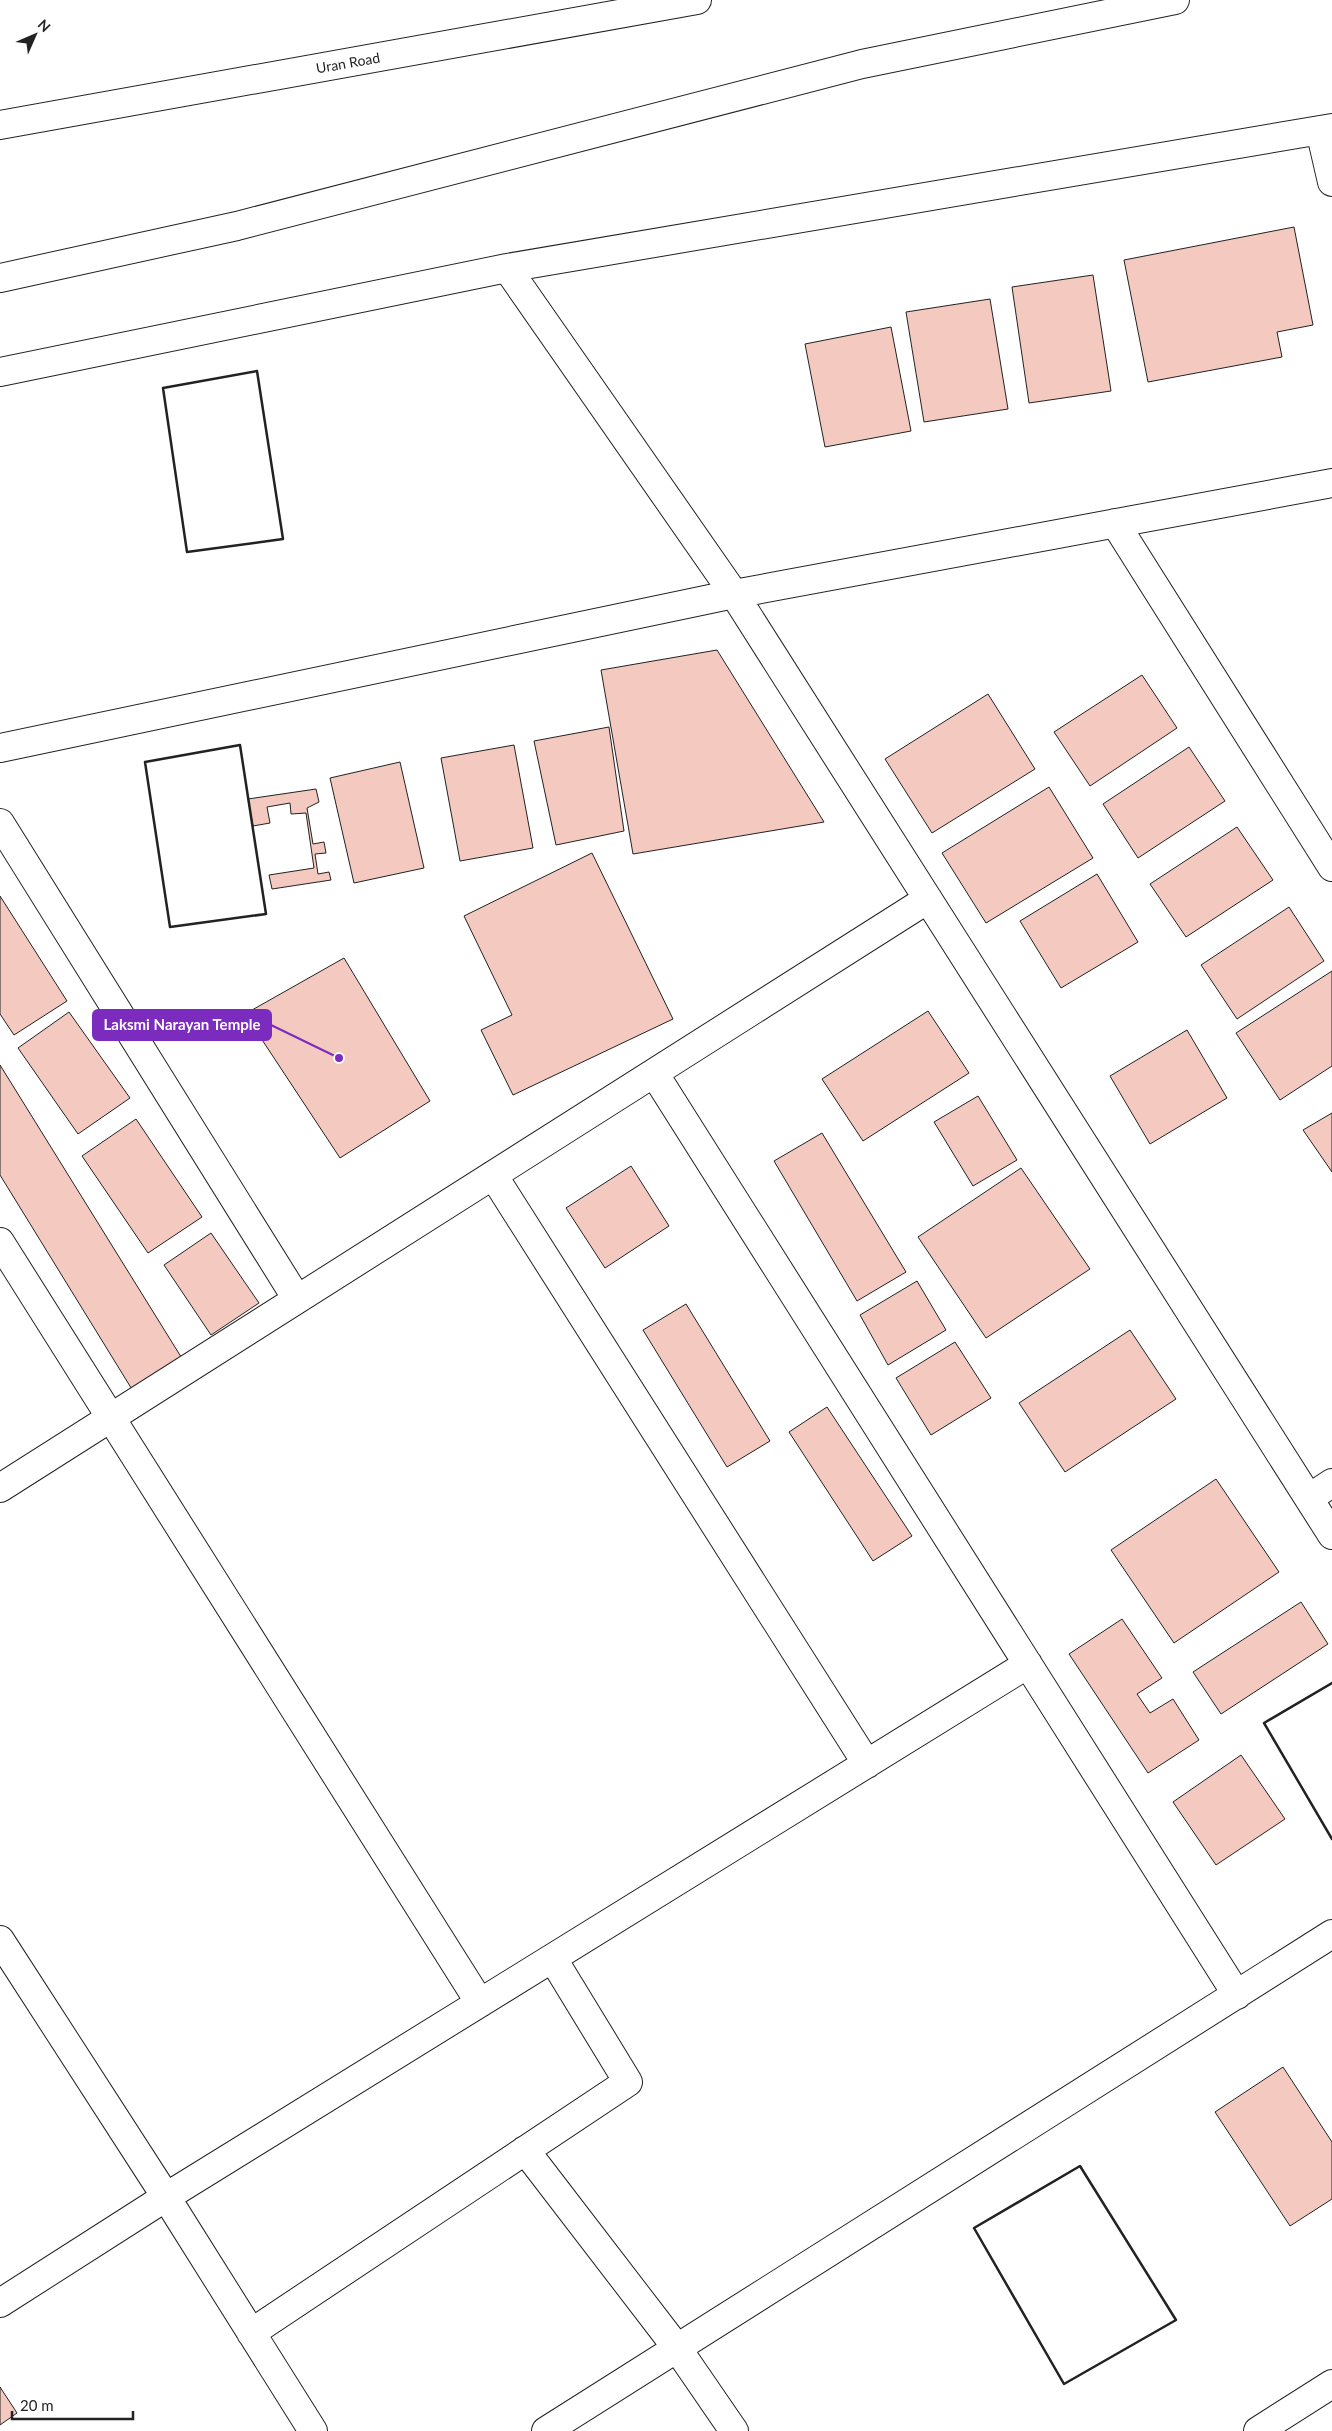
<svg xmlns="http://www.w3.org/2000/svg" width="1332" height="2431" viewBox="0 0 1332 2431" font-family="Lato,sans-serif">
	<rect width="100%" height="100%" fill="#fff"/>
	<path fill="#f3c9c0" stroke="#222" d="M 1294,227 L 1313,325 L 1277,332 L 1282,357 L 1148,382 L 1124,260 Z
		M 1093,275 L 1111,391 L 1029,403 L 1012,287 Z
		M 990,299 L 1008,409 L 924,422 L 906,312 Z
		M 891,327 L 911,431 L 825,447 L 805,344 Z
		M 717,650 L 824,822 L 633,854 L 601,670 Z
		M 1142,675 L 1177,728 L 1090,786 L 1054,732 Z
		M 988,694 L 1035,769 L 932,833 L 885,759 Z
		M 609,727 L 624,831 L 556,845 L 534,741 Z
		M 514,745 L 533,848 L 460,861 L 441,758 Z
		M 1189,747 L 1225,801 L 1138,858 L 1103,804 Z
		M 400,762 L 424,868 L 354,883 L 330,778 Z
		M 1049,787 L 1093,858 L 986,923 L 942,853 Z
		M 316,789 L 319,802 L 307,808 L 313,844 L 324,842 L 326,853 L 315,854 L 318,874 L 329,872 L 331,880 L 272,889 L 269,875 L 314,868 L 306,813 L 291,814 L 290,803 L 267,807 L 270,823 L 253,826 L 248,799 Z
		M 1237,827 L 1273,880 L 1186,937 L 1150,884 Z
		M 592,853 L 673,1019 L 513,1095 L 481,1030 L 512,1015 L 464,916 Z
		M 1097,874 L 1138,942 L 1061,988 L 1020,921 Z
		M 0,896 L 67,1001 L 14,1035 L 0,1014 Z
		M 1289,907 L 1324,961 L 1237,1019 L 1201,965 Z
		M 344,958 L 430,1101 L 340,1158 L 245,1014 Z
		M 1332,971 L 1332,1066 L 1280,1100 L 1236,1033 Z
		M 928,1011 L 969,1073 L 863,1141 L 822,1079 Z
		M 69,1012 L 130,1098 L 78,1134 L 18,1048 Z
		M 1187,1030 L 1227,1098 L 1150,1144 L 1110,1076 Z
		M 0,1065 L 183,1360 L 133,1391 L 0,1175 Z
		M 978,1096 L 1017,1160 L 973,1186 L 934,1122 Z
		M 1332,1113 L 1332,1172 L 1303,1130 Z
		M 136,1119 L 202,1217 L 148,1253 L 82,1156 Z
		M 822,1133 L 906,1272 L 857,1301 L 774,1161 Z
		M 631,1166 L 669,1226 L 605,1268 L 566,1208 Z
		M 1021,1168 L 1090,1269 L 986,1338 L 918,1237 Z
		M 211,1233 L 259,1303 L 211,1335 L 164,1265 Z
		M 917,1281 L 946,1330 L 888,1365 L 860,1315 Z
		M 686,1304 L 770,1441 L 727,1467 L 643,1330 Z
		M 1130,1330 L 1176,1399 L 1065,1472 L 1019,1403 Z
		M 955,1342 L 991,1398 L 931,1435 L 896,1378 Z
		M 827,1407 L 912,1536 L 873,1561 L 789,1432 Z
		M 1216,1479 L 1279,1572 L 1174,1643 L 1111,1550 Z
		M 1301,1602 L 1328,1644 L 1221,1714 L 1193,1672 Z
		M 1122,1619 L 1162,1678 L 1137,1694 L 1150,1713 L 1173,1699 L 1199,1740 L 1148,1773 L 1069,1654 Z
		M 1241,1755 L 1285,1819 L 1216,1865 L 1173,1802 Z
		M 1283,2067 L 1332,2142 L 1332,2199 L 1290,2226 L 1215,2112 Z
		M 0,2387 L 17,2413 L 0,2425 Z"/>
	<g fill="none" stroke-linecap="round" stroke-linejoin="round">
		<g stroke="#222" stroke-width="30">
			<path id="minor" d="M 1320,130 L 1332,182
				M 507,268 L 734,594 L 1332,1535
				M 0,372 L 507,268 L 1332,128
				M 1115,523 L 1332,867
				M 0,748 L 734,594 L 1332,483
				M 0,823 L 297,1299
				M 654,1073 L 1237,1995
				M 493,1175 L 867,1764
				M 0,1242 L 480,2003
				M 0,1488 L 928,899
				M 1309,1498 L 1332,1483
				M 0,1940 L 166,2197 L 313,2431
				M 525,2150 L 677,2348 L 734,2431
				M 0,2303 L 166,2197 L 1028,1664
				M 251,2333 L 628,2082 L 553,1959
				M 546,2431 L 1332,1934
				M 1258,2431 L 1332,2384"/>
		</g>
		<g stroke="#222" stroke-width="30">
			<path id="trunk" d="M 0,125 L 697,0
				M 0,278 L 237,226 L 862,64 L 1175,0"/>
		</g>
		<use href="#minor" stroke="#fff" stroke-width="28"/>
		<use href="#trunk" stroke="#fff" stroke-width="28"/>
		<path stroke="#222" stroke-width="2.5" d="M 257,371 L 283,539 L 187,552 L 163,388 Z
			M 240,745 L 266,914 L 170,927 L 145,762 Z
			M 1332,1683 L 1264,1723 L 1332,1839
			M 1080,2166 L 1176,2320 L 1064,2384 L 974,2228 Z"/>
	</g>
	<g text-anchor="middle" stroke-width="4" stroke-linejoin="round" paint-order="stroke">
		<g font-size="14" fill="#222" stroke="#fff">
			<text transform="translate(348 63) rotate(-10)" y="5">Uran Road</text>
		</g>
	</g>
	<path fill="none" stroke="#7b2cbf" stroke-width="2" d="M339 1058L271 1025"/>
	<circle fill="#7b2cbf" stroke="#fff" stroke-width="2" cx="339" cy="1058" r="5"/>
	<rect fill="#7b2cbf" stroke="#7b2cbf" stroke-width="2" x="93" y="1010" width="178" height="30" rx="5"/>
	<g font-size="15" text-anchor="middle" font-weight="bold" fill="#fff">
		<text x="182" y="1030">Laksmi Narayan Temple</text>
	</g>
	<g transform="translate(35 35) rotate(45)" stroke="#ffffff" stroke-width="4" paint-order="stroke">
	<path d="M0-4L9 19L0 12L-9 19Z" fill="#222222"/>
	<text y="-8" font-size="14" font-weight="bold" text-anchor="middle" fill="#222222">N</text>
	</g>
	<path d="M12 2411v8h121v-8" fill="none" stroke="#222222" stroke-width="2.5"/>
	<text x="20" y="2411" font-size="15" fill="#222222" stroke="#ffffff" stroke-width="4" paint-order="stroke">20 m</text>
</svg>
